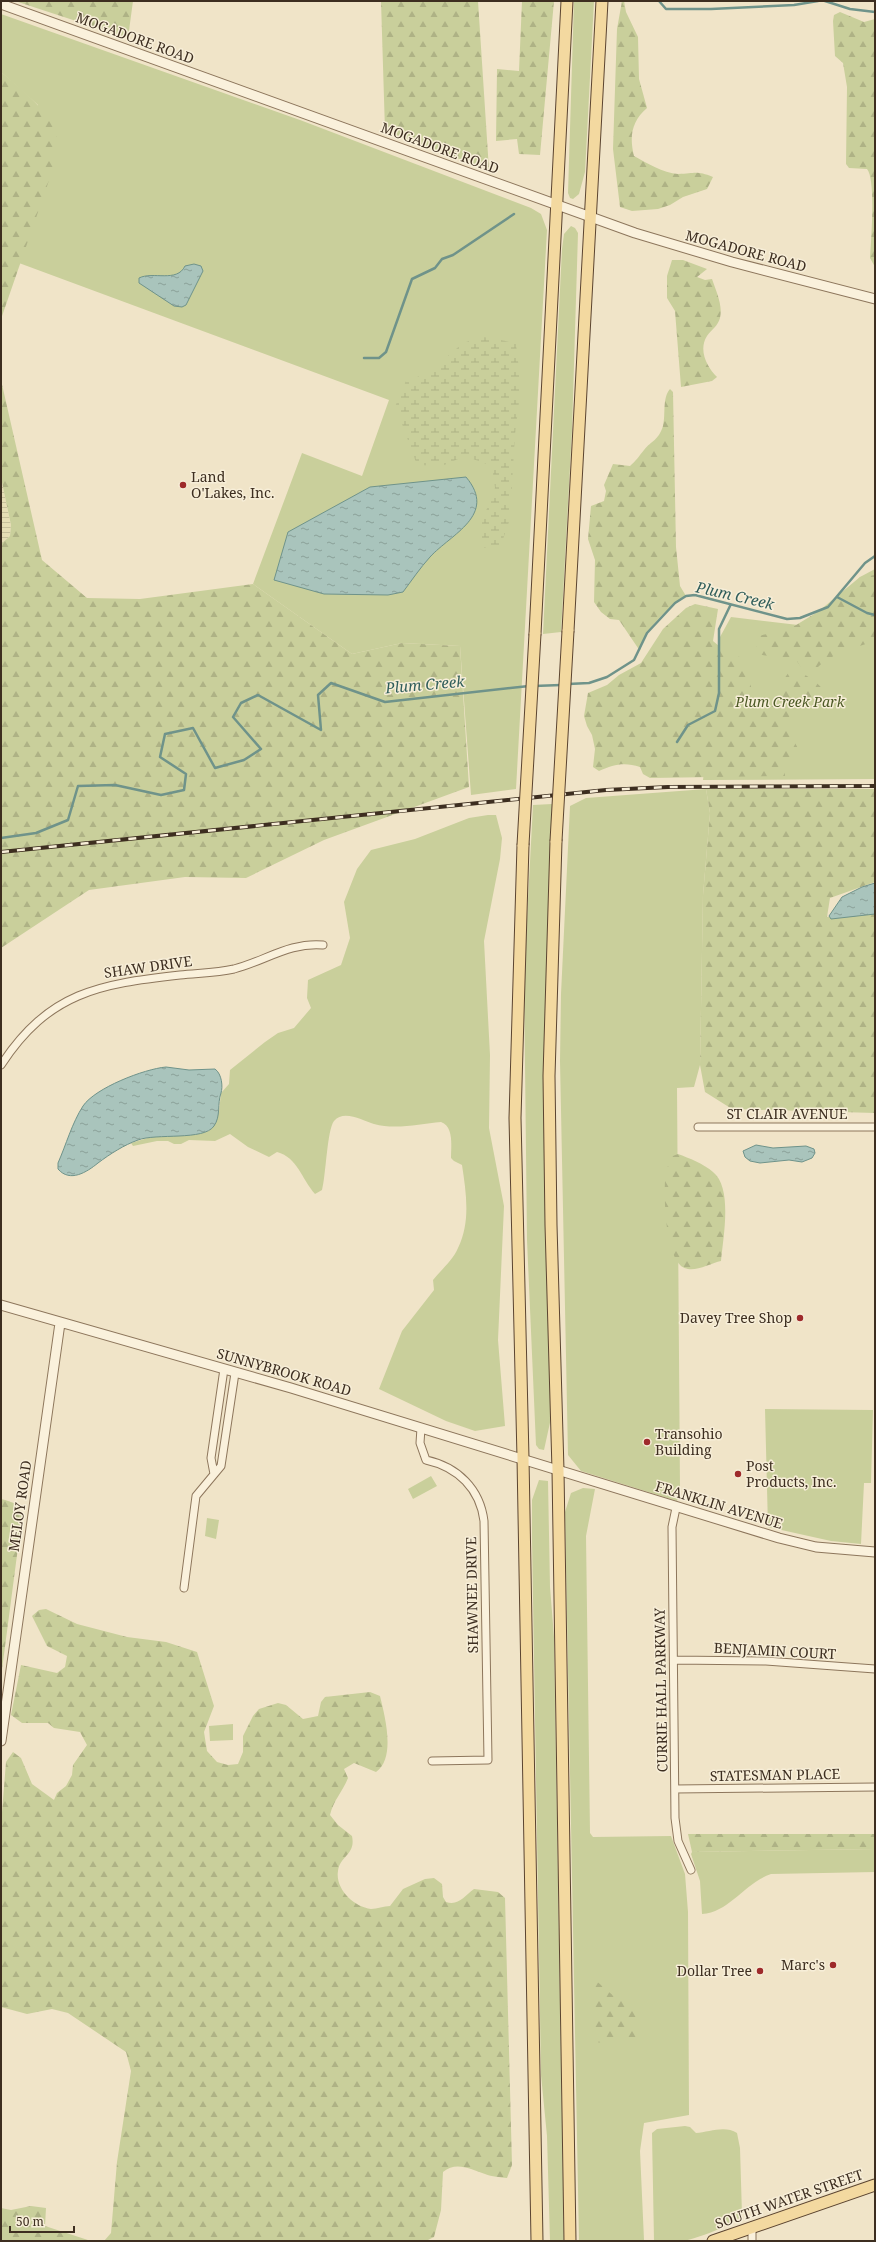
<svg xmlns="http://www.w3.org/2000/svg" width="876" height="2242" viewBox="0 0 876 2242" font-family="'Noto Serif',serif">
	<defs>
		<pattern id="farmland-rules" width="6" height="5" patternUnits="userSpaceOnUse"><rect width="6" height="5" fill="#e6deb5"/><path d="M0 2.5h6" fill="none" stroke="#c6bf9b"/></pattern>
		<pattern id="forest-firs" width="22" height="20" patternUnits="userSpaceOnUse"><rect width="22" height="20" fill="#c9cf9b"/><path d="M5 1l3.5 6h-7zM16 11l3.5 6h-7z" fill="#aeb285"/></pattern>
		<pattern id="wetland-marsh" width="20" height="14" patternUnits="userSpaceOnUse"><rect width="20" height="14" fill="#c9cf9b"/><path d="M1 5h8M5 5V1M11 12h8M15 12V8" fill="none" stroke="#aeb285"/></pattern>
		<pattern id="water-ripples" width="26" height="14" patternUnits="userSpaceOnUse"><rect width="26" height="14" fill="#a9c4bc"/><path d="M2 4q2-2 4 0t4 0M15 11q2-2 4 0t4 0" fill="none" stroke="#8ba098"/></pattern>
	</defs>
	<rect width="100%" height="100%" fill="#f0e4c8"/>
	<path fill="url(#farmland-rules)" d="M 1,478 L 11,525 L 10,536 L 1,544 Z"/>
	<path fill="#c9cf9b" d="M 574,1 L 594,1 L 585,172 L 579,194 L 573,199 L 570,198 L 568,193 Z
		M 1,14 L 300,120 L 531,208 L 541,214 L 547,230 L 516,789 L 471,795 L 460,646 L 402,643 L 352,654 L 253,584 L 302,453 L 362,476 L 389,400 L 19,263 L 26,243 L 38,105 L 1,72 Z
		M 571,226 L 575,228 L 578,233 L 572,430 L 561,632 L 543,634 L 562,249 L 564,234 Z
		M 875,569 L 875,779 L 703,780 L 720,637 L 731,617 L 798,625 L 834,609 L 860,577 Z
		M 706,789 L 710,813 L 703,895 L 700,1065 L 694,1087 L 677,1088 L 680,1490 L 677,1501 L 581,1471 L 568,1455 L 560,1061 L 561,994 L 570,806 L 586,798 Z
		M 552,804 L 550,875 L 549,1310 L 551,1418 L 544,1450 L 539,1449 L 536,1445 L 527,1240 L 524,976 L 533,805 Z
		M 488,815 L 496,815 L 502,838 L 500,859 L 484,941 L 490,1055 L 489,1128 L 504,1206 L 498,1340 L 505,1426 L 475,1431 L 446,1421 L 379,1389 L 402,1331 L 434,1290 L 433,1280 C 441,1270 453,1260 458,1248 C 471,1222 466,1192 462,1165 L 454,1161 L 451,1158 C 451,1145 454,1127 441,1122 C 420,1124 395,1130 374,1124 C 363,1121 344,1109 334,1121 C 327,1130 326,1176 322,1190 L 315,1194 C 301,1178 298,1158 277,1152 L 269,1157 L 248,1147 L 230,1134 L 215,1141 L 189,1140 L 181,1144 L 174,1144 L 168,1141 L 157,1141 L 133,1146 L 131,1143 L 151,1137 L 209,1131 L 219,1112 L 221,1093 L 229,1084 L 230,1070 L 265,1042 L 278,1033 L 294,1028 L 311,1008 L 307,998 L 308,980 L 341,965 L 350,938 L 344,902 L 357,869 L 371,850 L 415,839 L 469,818 Z
		M 765,1409 L 873,1410 L 871,1483 L 864,1483 L 861,1544 L 831,1541 L 768,1527 Z
		M 431,1476 L 437,1486 L 413,1499 L 408,1489 Z
		M 539,1480 L 548,1481 L 550,1587 L 554,1637 L 564,2241 L 550,2241 L 547,2136 L 541,2075 L 532,1539 L 532,1500 Z
		M 583,1488 L 595,1489 L 586,1536 L 590,1833 L 593,1837 L 671,1836 L 685,1874 L 688,1912 L 689,2115 L 644,2123 L 640,2151 L 644,2240 L 641,2241 L 579,2241 L 565,1512 L 571,1493 Z
		M 207,1518 L 219,1520 L 216,1539 L 205,1536 Z
		M 233,1724 L 233,1740 L 210,1741 L 209,1726 Z
		M 875,1849 L 875,1872 L 771,1874 C 744,1883 730,1912 702,1914 L 700,1881 L 691,1854 L 692,1852 Z
		M 685,2126 L 690,2127 L 696,2133 C 709,2132 725,2125 737,2133 L 740,2148 L 742,2215 C 736,2224 694,2240 682,2241 C 673,2242 663,2241 654,2241 L 652,2133 L 657,2129 Z"/>
	<path fill="url(#forest-firs)" d="M 15,1 L 133,1 L 128,38 Z
		M 381,1 L 478,1 L 489,170 L 385,131 Z
		M 522,1 L 554,1 L 540,155 L 519,154 L 517,139 L 496,141 L 497,69 L 519,71 Z
		M 622,1 L 624,1 L 626,12 L 638,37 L 639,79 L 647,108 C 632,121 629,136 634,156 C 647,163 663,173 678,174 C 695,174 695,170 713,177 L 707,189 L 683,197 L 670,205 L 658,209 L 632,211 L 620,207 L 613,149 L 617,29 Z
		M 840,12 L 864,22 L 875,19 L 875,267 L 870,258 C 871,241 876,179 867,169 L 849,168 L 846,164 L 847,87 L 843,63 L 835,56 L 833,21 L 834,15 Z
		M 1,72 C 16,84 48,111 55,129 C 59,140 57,151 55,163 L 1,319 Z
		M 672,260 L 683,260 L 707,269 L 697,277 L 705,280 L 712,279 C 716,291 723,305 720,318 C 718,326 711,330 707,336 C 698,350 707,367 717,377 L 712,381 L 681,387 L 675,311 L 667,298 L 667,276 Z
		M 1,380 L 42,560 L 87,598 L 140,599 L 253,584 L 352,654 L 402,643 L 460,646 L 469,787 L 324,840 L 246,878 L 185,877 L 89,890 L 1,948 L 1,544 L 10,536 L 11,525 L 1,478 Z
		M 670,389 L 673,392 L 676,547 L 680,586 L 686,596 C 667,608 645,629 640,651 L 619,620 L 610,619 L 601,612 L 594,602 L 595,560 L 588,539 L 591,506 L 604,501 L 606,491 L 604,485 L 613,464 L 630,466 C 636,461 639,456 644,450 C 652,440 658,441 663,426 C 666,414 662,398 670,389 Z
		M 875,575 L 875,641 C 857,647 832,653 818,667 L 801,667 L 796,660 L 756,654 L 757,636 L 788,630 L 819,611 L 860,577 Z
		M 695,604 L 718,609 L 713,641 L 725,651 L 738,655 L 749,672 L 752,694 L 757,703 L 772,706 C 779,693 781,679 792,669 C 806,674 817,681 826,693 C 813,705 793,709 784,723 L 800,752 L 792,758 L 784,760 L 785,776 L 650,778 L 643,774 L 640,767 C 625,762 614,764 599,771 L 593,767 L 595,749 L 592,735 L 587,726 L 584,716 L 588,693 L 607,685 L 619,675 L 641,663 L 663,629 L 686,608 Z
		M 706,789 L 875,789 L 875,882 L 830,898 L 827,917 L 875,912 L 875,1113 L 732,1109 L 705,1092 L 700,1065 L 703,895 L 710,813 Z
		M 678,1154 C 689,1158 704,1164 713,1172 C 733,1188 723,1238 721,1261 C 712,1263 697,1271 688,1269 C 665,1266 664,1200 665,1181 C 665,1173 669,1165 670,1157 Z
		M 1,1499 C 13,1502 20,1504 22,1517 L 1,1677 Z
		M 46,1609 L 77,1624 L 127,1637 L 166,1642 L 197,1652 L 214,1706 L 204,1732 L 207,1751 L 217,1762 L 228,1765 L 238,1764 L 243,1752 L 243,1736 L 253,1716 L 259,1709 L 278,1703 L 286,1705 L 303,1719 L 318,1716 L 321,1702 L 325,1697 L 370,1692 L 380,1696 C 385,1717 396,1758 376,1772 L 354,1763 L 344,1769 L 348,1778 C 343,1791 333,1801 330,1815 L 338,1825 L 352,1836 C 356,1855 340,1855 338,1871 C 335,1889 354,1907 371,1909 C 377,1909 384,1906 390,1906 L 403,1889 L 425,1879 L 434,1878 L 442,1884 L 443,1897 L 446,1902 C 459,1906 464,1896 474,1889 L 498,1892 L 505,1898 L 512,2165 L 507,2178 C 500,2177 492,2177 485,2174 C 470,2169 456,2161 443,2172 L 441,2210 L 434,2237 L 426,2241 L 104,2241 L 111,2233 L 117,2162 L 131,2071 L 126,2052 L 68,2013 L 52,2009 L 27,2014 L 1,2007 L 1,1825 L 6,1762 L 13,1752 L 21,1758 L 32,1784 L 54,1800 L 57,1793 L 66,1786 L 72,1775 L 73,1765 L 87,1745 L 80,1732 L 54,1728 L 48,1723 L 22,1723 L 11,1715 L 21,1665 L 57,1673 L 65,1667 L 67,1656 L 47,1646 L 32,1616 L 39,1610 Z
		M 688,1834 L 875,1834 L 875,1849 L 692,1852 Z
		M 593,1978 L 617,1999 L 639,2000 L 635,2025 L 637,2036 L 634,2039 L 623,2036 L 608,2043 L 592,2042 Z
		M 31,2206 L 46,2208 L 45,2226 L 91,2241 L 1,2241 L 1,2208 L 11,2210 Z"/>
	<path fill="url(#wetland-marsh)" d="M 481,337 L 494,338 L 516,344 L 521,386 L 515,434 L 510,519 L 501,545 L 482,548 L 482,521 L 495,488 L 492,466 L 465,456 L 442,466 L 417,465 L 398,413 L 394,409 L 406,381 L 428,373 L 463,343 Z"/>
	<path fill="url(#water-ripples)" stroke="#6f938a" d="M 194,264 L 201,266 L 203,271 L 186,305 L 182,307 L 174,306 L 139,283 L 139,278 C 153,271 177,283 185,266 Z
		M 466,477 C 498,515 451,534 430,557 C 420,568 412,580 403,592 L 388,595 L 324,594 L 274,580 L 288,532 L 370,487 Z
		M 875,883 L 875,914 L 831,919 L 829,916 L 842,897 L 862,887 Z
		M 166,1067 L 189,1070 L 215,1069 C 222,1074 223,1087 221,1093 C 217,1104 221,1116 214,1126 C 204,1141 156,1133 138,1140 C 124,1145 110,1154 98,1163 C 87,1172 70,1183 58,1169 L 58,1163 C 66,1145 72,1123 83,1106 C 95,1088 144,1069 166,1067 Z
		M 756,1145 L 773,1148 L 806,1146 L 814,1149 L 815,1153 L 812,1158 L 802,1162 L 789,1160 L 760,1163 L 750,1161 L 745,1157 L 743,1151 Z"/>
	<g fill="none" stroke-linecap="round" stroke-linejoin="round">
		<path stroke="#6f938a" stroke-width="2.5" d="M 659,1 L 666,9 L 711,9 L 794,5 L 818,1
			M 825,1 L 850,9 L 875,12
			M 364,358 L 379,358 L 386,352 L 412,279 L 435,268 L 442,259 L 453,255 L 514,214
			M 837,597 L 867,613 L 875,615
			M 568,684 L 589,683 L 607,677 L 634,660 L 647,633 L 675,603 L 686,596 L 695,595 L 787,619 L 800,618 L 828,607 L 865,563 L 875,556
			M 534,686 L 561,685
			M 677,742 L 688,725 L 715,711 L 719,693 L 719,629 L 730,606
			M 1,838 L 36,833 L 68,820 L 78,786 L 115,785 L 161,795 L 184,790 L 186,774 L 160,757 L 165,734 L 193,728 L 215,768 L 244,760 L 261,749 L 233,717 L 241,703 L 258,695 L 321,730 L 318,695 L 331,683 L 385,702 L 529,686"/>
		<g stroke="#8d765c" stroke-width="9">
			<path id="minor" d="M 1,1065 C 49,992 99,984 180,975 C 198,973 216,973 234,969 C 265,961 290,942 323,945
				M 698,1127 L 875,1127
				M 421,1428 L 420,1443 L 426,1460 C 458,1467 480,1489 484,1521 L 488,1760 L 432,1761
				M 214,1474 L 211,1458 L 224,1369
				M 676,1508 L 672,1527 L 675,1818 L 678,1841 L 691,1870
				M 184,1588 L 196,1496 L 221,1466 L 235,1373
				M 674,1660 L 766,1661 L 875,1669
				M 675,1789 L 875,1787
				M 752,2226 L 752,2241"/>
		</g>
		<g stroke="#8d765c" stroke-width="11">
			<path id="tertiary" d="M 1,4 L 635,233 L 732,262 L 875,299
				M 1,1305 L 291,1388 L 779,1538 L 816,1547 L 875,1552
				M 1,1741 L 60,1323"/>
		</g>
		<g stroke="#5b4430" stroke-width="13">
			<path id="primary" d="M 568,631 L 602,1
				M 535,634 L 567,1
				M 556,841 L 549,1076 L 551,1225 L 558,1470 L 570,2241
				M 523,845 L 515,1118 L 523,1458 L 537,2241
				M 713,2241 L 875,2185"/>
		</g>
		<use href="#minor" stroke="#faf1dc" stroke-width="7"/>
		<use href="#tertiary" stroke="#faf1dc" stroke-width="9"/>
		<use href="#primary" stroke="#f3d9a0" stroke-width="11"/>
		<g stroke="#3d2e20" stroke-width="4">
			<path id="rail" d="M 1,852 L 606,790 L 668,787 L 875,786"/>
		</g>
		<use href="#rail" stroke="#f7eed8" stroke-width="2.5" stroke-dasharray="8" stroke-linecap="butt"/>
		<g stroke="#5b4430" stroke-width="13" stroke-linecap="butt">
			<path id="primary-bridge" d="M 556,841 L 568,631
				M 523,845 L 535,634"/>
		</g>
		<use href="#primary-bridge" stroke="#f3d9a0" stroke-width="11"/>
	</g>
	<g fill="#9e2a2b" stroke="#f7eed8" stroke-width="1.5">
		<circle cx="183" cy="485" r="4"/>
		<circle cx="800" cy="1318" r="4"/>
		<circle cx="647" cy="1442" r="4"/>
		<circle cx="738" cy="1474" r="4"/>
		<circle cx="833" cy="1965" r="4"/>
		<circle cx="760" cy="1971" r="4"/>
	</g>
	<g text-anchor="middle" stroke-width="3" stroke-linejoin="round" paint-order="stroke">
		<g font-size="14" fill="#3d2e20" stroke="#f7eed8">
			<text transform="translate(135 38) rotate(20)" y="5">MOGADORE ROAD</text>
			<text transform="translate(440 148) rotate(20)" y="5">MOGADORE ROAD</text>
			<text transform="translate(746 251) rotate(15)" y="5">MOGADORE ROAD</text>
			<text transform="translate(148 967) rotate(-8)" y="5">SHAW DRIVE</text>
			<text x="787" y="1119">ST CLAIR AVENUE</text>
			<text transform="translate(284 1372) rotate(16)" y="5">SUNNYBROOK ROAD</text>
			<text transform="translate(719 1505) rotate(17)" y="5">FRANKLIN AVENUE</text>
			<text transform="translate(20 1506) rotate(-82)" y="5">MELOY ROAD</text>
			<text transform="translate(472 1595) rotate(-91)" y="5">SHAWNEE DRIVE</text>
			<text transform="translate(775 1651) rotate(3)" y="5">BENJAMIN COURT</text>
			<text transform="translate(661 1690) rotate(-91)" y="5">CURRIE HALL PARKWAY</text>
			<text transform="translate(775 1775) rotate(-1)" y="5">STATESMAN PLACE</text>
			<text transform="translate(789 2199) rotate(-19)" y="5">SOUTH WATER STREET</text>
		</g>
		<g font-size="14" fill="#3d2e20" stroke="#f7eed8" text-anchor="start">
			<text x="191" y="482">Land<tspan x="191" dy="16">O'Lakes, Inc.</tspan></text>
			<text x="792" y="1323" text-anchor="end">Davey Tree Shop</text>
			<text x="655" y="1439">Transohio<tspan x="655" dy="16">Building</tspan></text>
			<text x="746" y="1471">Post<tspan x="746" dy="16">Products, Inc.</tspan></text>
			<text x="825" y="1970" text-anchor="end">Marc's</text>
			<text x="752" y="1976" text-anchor="end">Dollar Tree</text>
		</g>
		<g font-size="14" font-style="italic" fill="#4d5a26" stroke="#f7eed8">
			<text x="790" y="707">Plum Creek Park</text>
		</g>
		<g font-size="15" font-style="italic" fill="#2f5d5a" stroke="#f7eed8">
			<text transform="translate(735 596) rotate(13)" y="5">Plum Creek</text>
			<text transform="translate(425 685) rotate(-5)" y="5">Plum Creek</text>
		</g>
	</g>
	<rect width="876" height="2242" fill="none" stroke="#3d2e20" stroke-width="4"/>
	<path d="M10 2226v6h64v-6" fill="none" stroke="#3d2e20" stroke-width="2"/>
	<text x="16" y="2226" font-size="12" fill="#3d2e20" stroke="#f7eed8" stroke-width="3" paint-order="stroke">50 m</text>
</svg>
